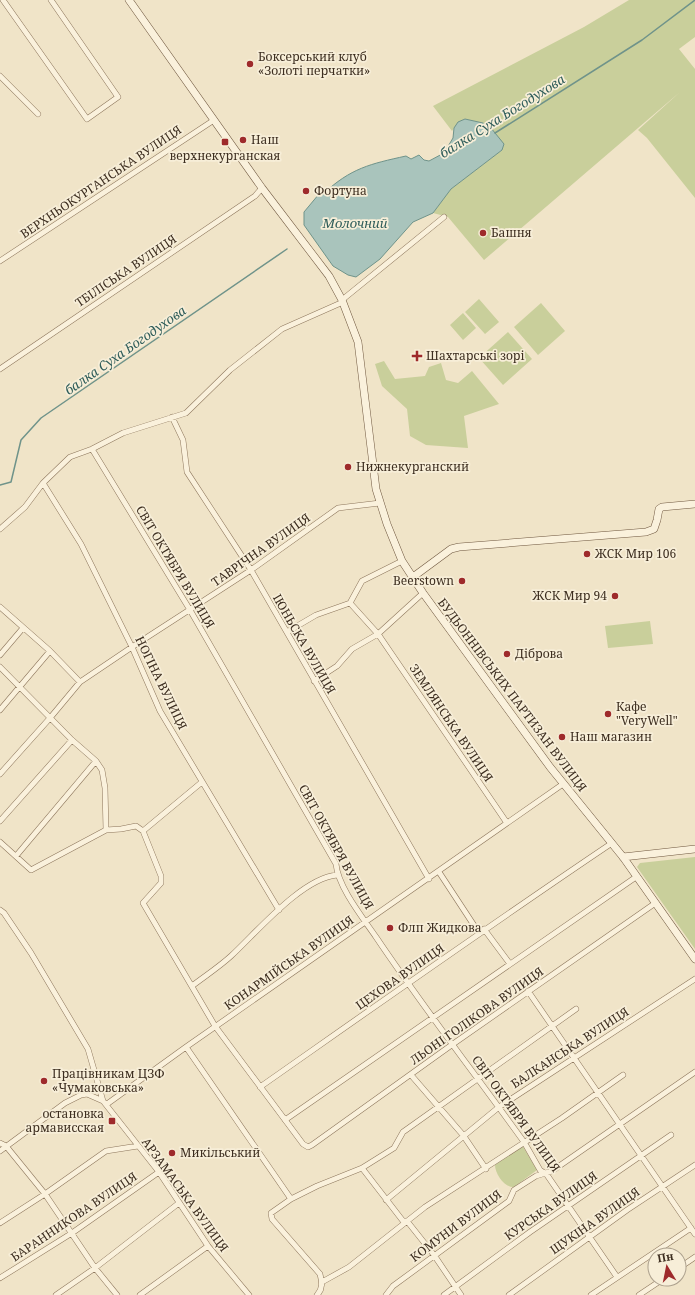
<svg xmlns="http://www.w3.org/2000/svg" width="695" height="1295" viewBox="0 0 695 1295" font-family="'Noto Serif',serif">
	<rect width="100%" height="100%" fill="#f0e4c8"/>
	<path fill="#c9cf9b" d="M 629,0 L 695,0 L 695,37 L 679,49 L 695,69 L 695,198 L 647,138 L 638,130 L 680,92 L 484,260 L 448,217 L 433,213 L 451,189 L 502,150 L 483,123 L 464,119 L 454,128 L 452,131 L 433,106 L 584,27 Z
		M 479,299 L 499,322 L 485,334 L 465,312 Z
		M 541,303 L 565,331 L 538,355 L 514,327 Z
		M 463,313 L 476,328 L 463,340 L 450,325 Z
		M 508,332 L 532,359 L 503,385 L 479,358 Z
		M 384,361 L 395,379 L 425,376 L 429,367 L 441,363 L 446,380 L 458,383 L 472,371 L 499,404 L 464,416 L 468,448 L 426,445 L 410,436 L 407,409 L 382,386 L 375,364 Z
		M 650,621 L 653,644 L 608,648 L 605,626 Z
		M 695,857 L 695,949 L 637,867 L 640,863 Z
		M 522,1145 L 537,1170 L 514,1187 C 505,1188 495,1174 495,1165 Z"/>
	<path fill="#a9c4bc" stroke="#6f938a" d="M 465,119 L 483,123 L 491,128 L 504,144 L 502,150 L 451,189 L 433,213 L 413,222 L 380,259 L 356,277 L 348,275 L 333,266 L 304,225 L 304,212 L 319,194 L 323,194 C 351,168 370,164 406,156 L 411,159 L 419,155 L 424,160 L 429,161 L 444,153 L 453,138 L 454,128 L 458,122 Z"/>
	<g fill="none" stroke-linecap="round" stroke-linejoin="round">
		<path stroke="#6f938a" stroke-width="1.5" d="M 495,133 L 642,40 L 695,0
			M 0,485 L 11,482 L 21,440 L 41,418 L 287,249"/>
		<g stroke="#8d765c" stroke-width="6">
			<path id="street" d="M 3,0 L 87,119 L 118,97 L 51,0
				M 0,76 L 38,114
				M 0,261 L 214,120
				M 342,300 L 444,217
				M 0,369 L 255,196 L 262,188
				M 172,417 L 183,440 L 187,472 L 251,570 L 429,879
				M 92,449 L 190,610 L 336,864 C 338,887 363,918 376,937 C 423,1007 475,1074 524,1142 L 540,1170 L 547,1175 L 617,1277
				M 43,483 L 81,544 L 132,647 L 160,711 L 279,910
				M 0,529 L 25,507 L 43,483 L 70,457 L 92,449 L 123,433 L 186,413 L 230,370 L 282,329 L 343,302
				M 350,603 L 378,634 L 507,823
				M 0,607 L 50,651 L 80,682
				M 287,632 L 316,615 L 350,603 L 362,581 L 402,561
				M 0,655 L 23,628
				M 0,667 L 72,740 L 96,761 L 102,770 L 105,788 L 106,830
				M 314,681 L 337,666 L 352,649 L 378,634 L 423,593
				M 0,710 L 50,651
				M 0,774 L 50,718 L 80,682 L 132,647 L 251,570 L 338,508 L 380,503
				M 0,821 L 72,740
				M 143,831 L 161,876 L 161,883 L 143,903 L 215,1026 L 303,1144 L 308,1147 L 312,1145 L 453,1044 L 654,904
				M 0,842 L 31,870 L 106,830 L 121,829 L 136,826 L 143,831 L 202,782
				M 16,856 L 96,761
				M 439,872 L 479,933
				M 0,910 L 4,913 L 31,953 L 88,1049 L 103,1101
				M 484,929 L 510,964
				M 192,986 C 205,976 219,967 231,956 C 257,932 302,878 337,875
				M 528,991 L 695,1234
				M 186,1047 L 291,1199
				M 411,1075 L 463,1135 L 486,1169
				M 260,1087 C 377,1005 493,923 612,843
				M 107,1104 L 186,1047 L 563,784
				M 285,1120 L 636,877
				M 0,1143 L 6,1146 L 45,1194 L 95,1268 L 117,1295
				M 0,1151 L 65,1103 L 81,1095 L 87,1094 L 103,1101 L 159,1172 L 208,1246 L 249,1295
				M 362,1168 L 403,1221 L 407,1221 L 434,1255 L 461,1295
				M 386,1200 L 499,1107 L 695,979
				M 0,1223 L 45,1194 L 106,1151 L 138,1146
				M 679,1268 L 695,1257
				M 0,1278 L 72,1233 L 159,1172
				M 322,1282 L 349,1267 L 425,1207 L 562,1118 L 623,1075
				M 56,1295 L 95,1268 L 179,1203
				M 140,1295 L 208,1246
				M 317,1295 C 323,1289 322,1282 320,1274 L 272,1219 L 271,1213 L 291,1199 L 317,1186 L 362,1168 L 394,1148 L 403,1132 L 576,1009
				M 386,1295 L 393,1286 L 509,1201 L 514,1190 L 536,1176 L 552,1171 L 695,1072
				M 444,1295 L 530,1232 L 671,1135
				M 509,1295 L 627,1210 L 695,1165
				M 591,1295 L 691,1228
				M 639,1295 L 663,1279"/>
		</g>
		<g stroke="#6f573f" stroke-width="8">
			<path id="secondary" d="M 129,0 L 262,188 L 329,276 L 342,300 L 358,342 L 376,489 L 387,524 L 402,561 L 423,593 L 550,767 L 623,857 L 695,959
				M 413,577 L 451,549 L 459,547 L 646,532 L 654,529 L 657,520 L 659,509 L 662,507 L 695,504
				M 623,857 L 695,849"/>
		</g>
		<use href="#street" stroke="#faf1dc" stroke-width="5"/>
		<use href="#secondary" stroke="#faf1dc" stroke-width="7"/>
	</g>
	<g fill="#9e2a2b" stroke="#f7eed8" stroke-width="1.5">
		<circle cx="250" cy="64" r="4"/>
		<circle cx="243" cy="140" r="4"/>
		<rect x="221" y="138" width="8" height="8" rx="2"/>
		<circle cx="306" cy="191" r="4"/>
		<circle cx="483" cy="233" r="4"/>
		<path d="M415 350h4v4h4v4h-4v4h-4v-4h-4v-4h4z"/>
		<circle cx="348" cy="467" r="4"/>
		<circle cx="587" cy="554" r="4"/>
		<circle cx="462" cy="581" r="4"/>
		<circle cx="615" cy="596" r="4"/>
		<circle cx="507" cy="654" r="4"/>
		<circle cx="608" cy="714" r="4"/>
		<circle cx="562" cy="737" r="4"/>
		<circle cx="390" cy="928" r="4"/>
		<circle cx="44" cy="1081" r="4"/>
		<rect x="108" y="1117" width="8" height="8" rx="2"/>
		<circle cx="172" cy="1153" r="4"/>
	</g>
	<g text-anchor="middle" stroke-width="3.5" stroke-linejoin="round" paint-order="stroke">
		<g font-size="12" fill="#3d2e20" stroke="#f7eed8" text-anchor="start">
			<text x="258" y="61">Боксерський клуб<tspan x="258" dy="14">«Золоті перчатки»</tspan></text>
			<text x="251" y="144">Наш</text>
			<text x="225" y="160" text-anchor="middle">верхнекурганская</text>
			<text x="314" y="195">Фортуна</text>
			<text x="491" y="237">Башня</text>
			<text x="426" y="360">Шахтарські зорі</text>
			<text x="356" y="471">Нижнекурганский</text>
			<text x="595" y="558">ЖСК Мир 106</text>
			<text x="454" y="585" text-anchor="end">Beerstown</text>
			<text x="607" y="600" text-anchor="end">ЖСК Мир 94</text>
			<text x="515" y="658">Діброва</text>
			<text x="616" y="711">Кафе<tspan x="616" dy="14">"VeryWell"</tspan></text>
			<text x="570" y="741">Наш магазин</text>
			<text x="398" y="932">Флп Жидкова</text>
			<text x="52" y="1078">Працівникам ЦЗФ<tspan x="52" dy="14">«Чумаковська»</tspan></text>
			<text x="104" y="1118" text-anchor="end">остановка<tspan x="104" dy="14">армависская</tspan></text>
			<text x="180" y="1157">Микільський</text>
		</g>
		<g font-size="12" fill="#3d2e20" stroke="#f7eed8">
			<text transform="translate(101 182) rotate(-34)" y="4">ВЕРХНЬОКУРГАНСЬКА ВУЛИЦЯ</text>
			<text transform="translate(126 271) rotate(-34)" y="4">ТБІЛІСЬКА ВУЛИЦЯ</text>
			<text transform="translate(261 550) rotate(-35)" y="4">ТАВРІЧНА ВУЛИЦЯ</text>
			<text transform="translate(175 567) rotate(59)" y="4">СВІТ ОКТЯБРЯ ВУЛИЦЯ</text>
			<text transform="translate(304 644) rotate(60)" y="4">IЮНЬСКА ВУЛИЦЯ</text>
			<text transform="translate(161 683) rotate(64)" y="4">НОГІНА ВУЛИЦЯ</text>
			<text transform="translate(512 695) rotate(53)" y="4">БУДЬОННІВСЬКИХ ПАРТИЗАН ВУЛИЦЯ</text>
			<text transform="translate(451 723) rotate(56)" y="4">ЗЕМЛЯНСЬКА ВУЛИЦЯ</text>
			<text transform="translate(336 847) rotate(61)" y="4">СВІТ ОКТЯБРЯ ВУЛИЦЯ</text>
			<text transform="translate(289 963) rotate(-35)" y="4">КОНАРМІЙСЬКА ВУЛИЦЯ</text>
			<text transform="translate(400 977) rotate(-35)" y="4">ЦЕХОВА ВУЛИЦЯ</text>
			<text transform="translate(477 1016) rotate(-35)" y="4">ЛЬОНІ ГОЛІКОВА ВУЛИЦЯ</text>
			<text transform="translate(570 1048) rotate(-33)" y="4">БАЛКАНСЬКА ВУЛИЦЯ</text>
			<text transform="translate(516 1114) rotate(54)" y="4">СВІТ ОКТЯБРЯ ВУЛИЦЯ</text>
			<text transform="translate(185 1195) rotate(54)" y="4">АРЗАМАСЬКА ВУЛИЦЯ</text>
			<text transform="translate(551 1206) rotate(-35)" y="4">КУРСЬКА ВУЛИЦЯ</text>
			<text transform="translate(74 1217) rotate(-34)" y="4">БАРАННИКОВА ВУЛИЦЯ</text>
			<text transform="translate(595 1221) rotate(-35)" y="4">ЩУКІНА ВУЛИЦЯ</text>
			<text transform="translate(456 1226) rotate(-37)" y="4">КОМУНИ ВУЛИЦЯ</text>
		</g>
		<g font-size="13" font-style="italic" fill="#2f5d5a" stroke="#f7eed8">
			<text transform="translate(502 116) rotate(-32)" y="5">балка Суха Богодухова</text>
			<text x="355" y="228">Молочний</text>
			<text transform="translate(125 350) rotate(-35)" y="5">балка Суха Богодухова</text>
		</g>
	</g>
	<g transform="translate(667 1267) rotate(350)"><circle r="19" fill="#f7eed8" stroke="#ada18e"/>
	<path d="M0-3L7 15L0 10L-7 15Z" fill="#9e2a2b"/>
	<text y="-6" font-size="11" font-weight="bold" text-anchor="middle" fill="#3d2e20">Пн</text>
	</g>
</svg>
